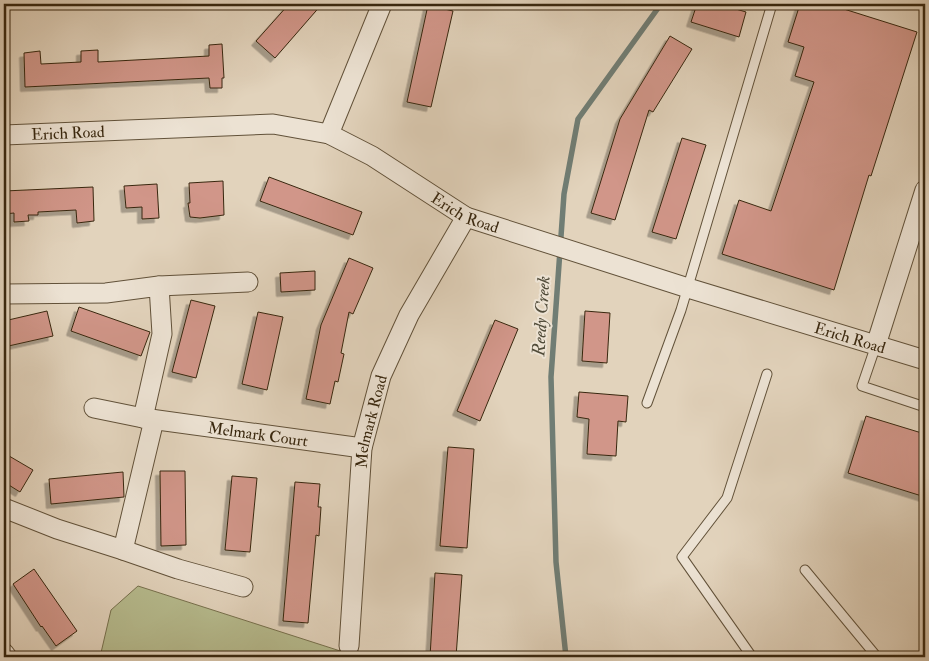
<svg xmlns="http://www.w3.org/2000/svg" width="929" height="661" viewBox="0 0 929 661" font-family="'IM FELL Double Pica',serif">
	<defs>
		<filter id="shadow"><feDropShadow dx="-4.5" dy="4.5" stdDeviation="0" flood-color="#0004"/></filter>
	</defs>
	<rect width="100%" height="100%" fill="#e2d3bc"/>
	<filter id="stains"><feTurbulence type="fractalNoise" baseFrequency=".004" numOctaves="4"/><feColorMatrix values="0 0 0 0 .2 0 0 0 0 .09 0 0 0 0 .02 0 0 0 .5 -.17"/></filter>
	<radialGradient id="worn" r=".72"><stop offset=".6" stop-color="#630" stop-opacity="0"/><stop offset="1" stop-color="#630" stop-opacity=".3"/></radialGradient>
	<path fill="#b6bb8e" stroke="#77714e" d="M 138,586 L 359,657 L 100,657 L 111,610 Z"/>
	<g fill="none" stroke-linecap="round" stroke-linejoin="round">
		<path stroke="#707d74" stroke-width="5.5" d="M 566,657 L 556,562 L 551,377 L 564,194 L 578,119 L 661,4"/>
	</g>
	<path fill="#d19689" stroke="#38270f" filter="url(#shadow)" d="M 289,4 L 322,4 L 275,58 L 256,41 Z
		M 697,4 L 719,4 L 746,12 L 739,37 L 691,22 Z
		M 800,4 L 828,4 L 917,32 L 871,176 L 869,175 L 834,290 L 722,254 L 739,200 L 771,211 L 814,82 L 795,76 L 804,47 L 788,42 Z
		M 428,5 L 453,11 L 431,107 L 407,102 Z
		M 670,36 L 692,49 L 653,112 L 649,110 L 615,220 L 591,213 L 620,119 Z
		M 222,44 L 224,78 L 222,78 L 222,88 L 210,88 L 209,78 L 25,87 L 24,53 L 40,51 L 41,64 L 81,62 L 81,51 L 98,50 L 98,62 L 209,56 L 209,45 Z
		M 682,138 L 706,145 L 676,239 L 652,232 Z
		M 269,177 L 362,212 L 353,235 L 260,201 Z
		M 223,181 L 224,215 L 200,218 L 190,217 L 188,203 L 190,203 L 189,183 Z
		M 157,184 L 159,218 L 142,219 L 142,207 L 126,208 L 124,186 Z
		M 93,187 L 94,221 L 77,223 L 76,210 L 38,212 L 38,215 L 28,215 L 29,221 L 14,222 L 14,213 L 4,214 L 4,191 Z
		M 349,258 L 373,268 L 353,314 L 349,312 L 341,353 L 344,354 L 338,382 L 335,381 L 330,404 L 306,399 L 321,325 Z
		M 315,271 L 315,290 L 281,292 L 280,273 Z
		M 191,300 L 215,306 L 196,378 L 172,372 Z
		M 79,307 L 150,332 L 141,356 L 71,331 Z
		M 47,311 L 53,336 L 4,347 L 4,321 Z
		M 585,311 L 610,313 L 607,363 L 582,361 Z
		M 258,312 L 283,317 L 267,390 L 242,384 Z
		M 495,320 L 518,329 L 480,421 L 457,411 Z
		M 579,392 L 628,396 L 626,422 L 618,421 L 616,456 L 587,454 L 589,419 L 577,417 Z
		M 866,416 L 925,434 L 925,497 L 848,473 Z
		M 448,447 L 474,449 L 467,548 L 440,546 Z
		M 4,453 L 33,470 L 20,492 L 4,482 Z
		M 160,471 L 185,471 L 186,545 L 161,546 Z
		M 123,472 L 124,497 L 51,504 L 49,479 Z
		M 232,476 L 257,478 L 250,552 L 225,550 Z
		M 295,482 L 320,484 L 318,507 L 321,507 L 319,536 L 316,535 L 308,623 L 283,621 Z
		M 34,569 L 77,631 L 56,646 L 42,626 L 41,627 L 13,584 Z
		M 435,573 L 462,575 L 456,657 L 430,657 Z"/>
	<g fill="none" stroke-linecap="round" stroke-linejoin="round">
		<g stroke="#62523a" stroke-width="11">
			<path id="service" d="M 876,345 L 862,386 L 925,407
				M 647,403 L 681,310 L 772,4
				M 805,570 L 877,657
				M 752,657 L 682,557 L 727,498 L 767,374"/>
		</g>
		<g stroke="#62523a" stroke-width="21">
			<g id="minor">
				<path d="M 329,134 L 382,4"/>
				<path id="s1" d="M 4,135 L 273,124 L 329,134 L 372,156 L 466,217 L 688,288 L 925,360"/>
				<path d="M 159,286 L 248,282"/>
				<path d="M 4,294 L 106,293 L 159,286 L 162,334 L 143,418"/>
				<path d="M 876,345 L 925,190"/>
				<path id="s2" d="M 94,408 L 143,418 L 362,448"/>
				<path d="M 4,508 L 57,529 L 123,550 L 154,420"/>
				<path d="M 123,550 L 178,569 L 243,587"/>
				<path id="s3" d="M 349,646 L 362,448 L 381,376 L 409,315 L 466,217"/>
				<path d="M 4,653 L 7,657"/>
			</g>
		</g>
		<use href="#service" stroke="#ece2d3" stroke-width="9"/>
		<use href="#minor" stroke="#ece2d3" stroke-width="19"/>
	</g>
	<g text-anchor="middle" stroke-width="4" stroke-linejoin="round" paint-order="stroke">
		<g font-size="16" fill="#38270f" stroke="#ece2d3">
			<text dy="6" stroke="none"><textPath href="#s1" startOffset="64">Erich Road</textPath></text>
			<text dy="6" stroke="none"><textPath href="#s1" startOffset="484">Erich Road</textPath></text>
			<text dy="6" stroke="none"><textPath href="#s1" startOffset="889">Erich Road</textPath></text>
			<text dy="6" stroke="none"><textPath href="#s3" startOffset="226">Melmark Road</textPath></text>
			<text dy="6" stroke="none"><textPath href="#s2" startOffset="166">Melmark Court</textPath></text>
		</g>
		<g font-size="18" font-style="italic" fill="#504b39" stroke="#ece2d3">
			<text transform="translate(541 316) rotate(-86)" y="6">Reedy Creek</text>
		</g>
	</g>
	<rect width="929" height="661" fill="none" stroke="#e2d3bc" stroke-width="20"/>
	<rect x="5" y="5" width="919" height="651" fill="none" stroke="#38270f" stroke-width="2.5"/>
	<rect x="10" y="10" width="909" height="641" fill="none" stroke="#38270f"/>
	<rect width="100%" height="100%" filter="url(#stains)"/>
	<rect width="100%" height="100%" fill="url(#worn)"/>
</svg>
